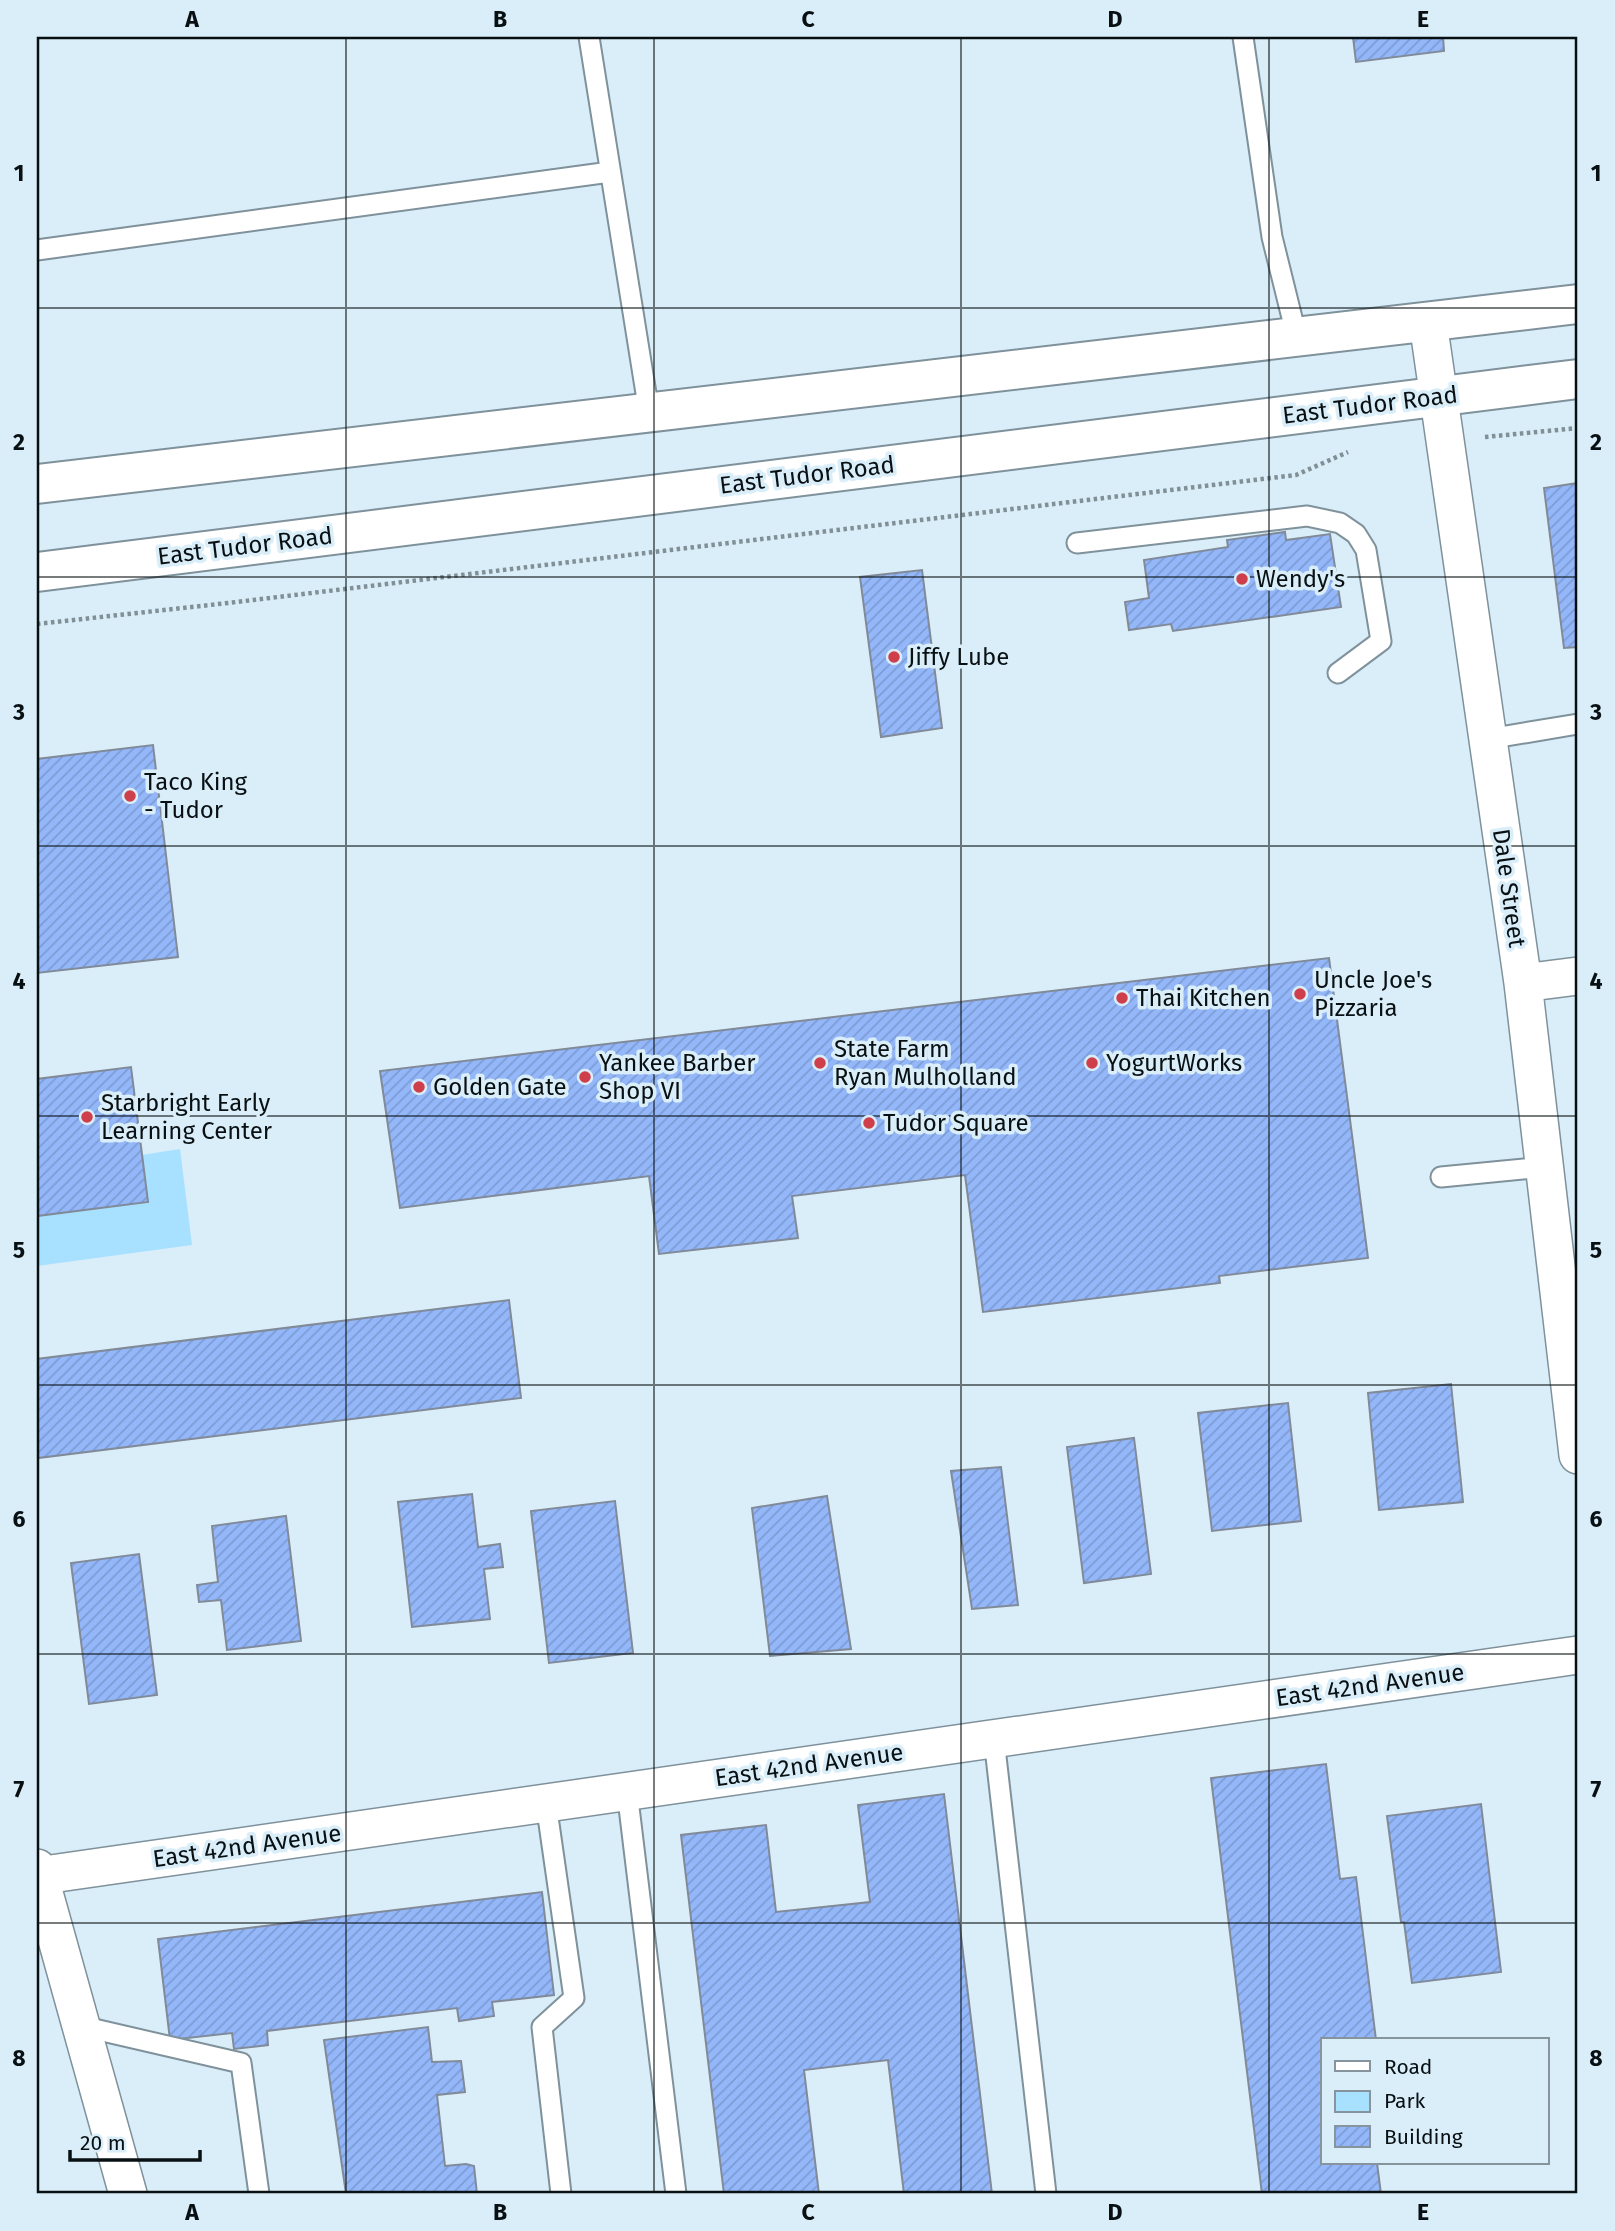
<svg xmlns="http://www.w3.org/2000/svg" width="1615" height="2231" viewBox="0 0 1615 2231" font-family="'Fira Sans',sans-serif">
	<defs>
		<pattern id="building-hatch" width="6" height="6" patternUnits="userSpaceOnUse" patternTransform="scale(1.75)"><rect width="6" height="6" fill="#93b7f9"/><path d="M-1 1l2-2M0 6l6-6M5 7l2-2" fill="none" stroke="#7d9cd5"/></pattern>
	</defs>
	<rect width="100%" height="100%" fill="#daeef9"/>
	<path fill="#a8e0ff" d="M 180,1149 L 192,1245 L 37,1266 L 37,1216 L 148,1202 L 142,1155 Z"/>
	<path fill="url(#building-hatch)" stroke="#818a99" stroke-width="2" d="M 1353,37 L 1443,37 L 1444,51 L 1356,62 Z
		M 1578,483 L 1578,647 L 1564,648 L 1544,488 Z
		M 1285,532 L 1286,540 L 1330,534 L 1341,607 L 1173,631 L 1171,624 L 1129,630 L 1125,602 L 1149,598 L 1144,560 L 1228,547 L 1227,540 Z
		M 922,570 L 942,728 L 881,737 L 860,577 Z
		M 153,745 L 178,957 L 37,973 L 37,759 Z
		M 1329,958 L 1368,1258 L 1219,1276 L 1220,1283 L 983,1312 L 965,1175 L 792,1196 L 798,1238 L 659,1254 L 649,1176 L 400,1208 L 380,1071 Z
		M 131,1067 L 148,1202 L 37,1216 L 37,1079 Z
		M 509,1300 L 521,1398 L 38,1458 L 37,1359 Z
		M 1451,1384 L 1463,1502 L 1379,1510 L 1368,1393 Z
		M 1288,1403 L 1301,1521 L 1212,1531 L 1198,1413 Z
		M 1134,1438 L 1151,1574 L 1084,1583 L 1067,1447 Z
		M 1001,1467 L 1018,1605 L 972,1609 L 951,1471 Z
		M 472,1494 L 478,1547 L 500,1544 L 503,1567 L 484,1569 L 490,1619 L 412,1627 L 398,1502 Z
		M 827,1496 L 851,1649 L 770,1656 L 752,1508 Z
		M 615,1501 L 633,1653 L 549,1663 L 531,1511 Z
		M 286,1516 L 301,1641 L 227,1650 L 221,1600 L 199,1602 L 197,1585 L 218,1582 L 212,1526 Z
		M 139,1554 L 157,1695 L 89,1704 L 71,1563 Z
		M 1326,1764 L 1340,1879 L 1356,1877 L 1376,2040 L 1323,2040 L 1323,2163 L 1377,2163 L 1381,2194 L 1262,2194 L 1211,1778 Z
		M 944,1794 L 992,2194 L 904,2194 L 888,2060 L 804,2070 L 819,2194 L 724,2194 L 681,1835 L 766,1825 L 776,1912 L 870,1902 L 858,1805 Z
		M 1481,1804 L 1501,1972 L 1412,1983 L 1404,1922 L 1401,1922 L 1387,1816 Z
		M 542,1892 L 554,1995 L 492,2002 L 494,2016 L 459,2021 L 457,2008 L 267,2031 L 268,2045 L 234,2049 L 232,2033 L 170,2040 L 158,1939 Z
		M 428,2027 L 432,2062 L 461,2061 L 465,2092 L 437,2095 L 445,2166 L 466,2164 L 474,2166 L 477,2194 L 346,2194 L 324,2040 Z"/>
	<g fill="none" stroke-linecap="round" stroke-linejoin="round">
		<g stroke="#7f919b" stroke-width="23">
			<path id="service" d="M 589,37 L 649,412
				M 1243,37 L 1272,237 L 1297,338
				M 37,250 L 610,172
				M 1077,543 L 1307,516 L 1340,523 L 1356,534 L 1366,550 L 1381,641 L 1338,673
				M 1488,739 L 1578,724
				M 1441,1177 L 1544,1167
				M 994,1739 L 1046,2194
				M 627,1791 L 676,2194
				M 546,1803 L 574,1998 L 542,2027 L 561,2194
				M 81,2026 L 241,2063 L 259,2194"/>
		</g>
		<g stroke="#7f919b" stroke-width="40">
			<path id="minor" d="M 1428,322 L 1523,983 L 1578,1455
				M 1523,983 L 1578,976
				M 37,1868 L 128,2194
				M 37,1876 L 1578,1655"/>
		</g>
		<g stroke="#7f919b" stroke-width="42">
			<path id="primary" d="M 37,484 L 1578,304
				M 37,572 L 1578,379"/>
		</g>
		<path stroke="#819097" stroke-width="4.5" stroke-dasharray="3.5 3.5" stroke-linecap="butt" d="M 1485,437 L 1578,428
			M 37,624 L 228,603 L 1296,475 L 1348,452"/>
		<use href="#service" stroke="#fff" stroke-width="19"/>
		<use href="#minor" stroke="#fff" stroke-width="37"/>
		<use href="#primary" stroke="#fff" stroke-width="38"/>
	</g>
	<path fill="none" stroke="#091013" stroke-width="2" stroke-opacity="0.55" d="M 346,37 L 346,2194M 654,37 L 654,2194M 961,37 L 961,2194M 1269,37 L 1269,2194M 37,308 L 1578,308M 37,577 L 1578,577M 37,846 L 1578,846M 37,1116 L 1578,1116M 37,1385 L 1578,1385M 37,1654 L 1578,1654M 37,1923 L 1578,1923"/>
	<g fill="#cf3f4b" stroke="#daeef9" stroke-width="2.5">
		<circle cx="1242" cy="579" r="7"/>
		<circle cx="894" cy="657" r="7"/>
		<circle cx="130" cy="796" r="7"/>
		<circle cx="1300" cy="994" r="7"/>
		<circle cx="1122" cy="998" r="7"/>
		<circle cx="820" cy="1063" r="7"/>
		<circle cx="1092" cy="1063" r="7"/>
		<circle cx="585" cy="1077" r="7"/>
		<circle cx="419" cy="1087" r="7"/>
		<circle cx="87" cy="1117" r="7"/>
		<circle cx="869" cy="1123" r="7"/>
	</g>
	<g text-anchor="middle" stroke-width="7" stroke-linejoin="round" paint-order="stroke">
		<g font-size="24" fill="#091013" stroke="#daeef9">
			<text transform="translate(1370 405) rotate(-7)" y="8">East Tudor Road</text>
			<text transform="translate(807 475) rotate(-7)" y="8">East Tudor Road</text>
			<text transform="translate(245 546) rotate(-7)" y="8">East Tudor Road</text>
			<text transform="translate(1509 888) rotate(82)" y="8">Dale Street</text>
			<text transform="translate(1370 1685) rotate(-8)" y="8">East 42nd Avenue</text>
			<text transform="translate(809 1765) rotate(-8)" y="8">East 42nd Avenue</text>
			<text transform="translate(247 1846) rotate(-8)" y="8">East 42nd Avenue</text>
		</g>
		<g font-size="24" fill="#091013" stroke="#daeef9" text-anchor="start">
			<text x="1256" y="587">Wendy's</text>
			<text x="908" y="665">Jiffy Lube</text>
			<text x="144" y="790">Taco King<tspan x="144" dy="28">- Tudor</tspan></text>
			<text x="1314" y="988">Uncle Joe's<tspan x="1314" dy="28">Pizzaria</tspan></text>
			<text x="1136" y="1006">Thai Kitchen</text>
			<text x="834" y="1057">State Farm<tspan x="834" dy="28">Ryan Mulholland</tspan></text>
			<text x="599" y="1071">Yankee Barber<tspan x="599" dy="28">Shop VI</tspan></text>
			<text x="1106" y="1071">YogurtWorks</text>
			<text x="433" y="1095">Golden Gate</text>
			<text x="101" y="1111">Starbright Early<tspan x="101" dy="28">Learning Center</tspan></text>
			<text x="883" y="1131">Tudor Square</text>
		</g>
	</g>
	<rect width="1615" height="2231" fill="none" stroke="#daeef9" stroke-width="77"/>
	<rect x="1321" y="2038" width="228" height="126" fill="#daeef9" stroke="#86959d" stroke-width="2"/>
	<rect x="1335" y="2061" width="35" height="10" fill="#ffffff" stroke="#86959d" stroke-width="2"/>
	<text x="1384" y="2074" font-size="21" fill="#091013">Road</text>
	<rect x="1335" y="2091" width="35" height="21" fill="#a8e0ff" stroke="#86959d" stroke-width="2"/>
	<text x="1384" y="2108" font-size="21" fill="#091013">Park</text>
	<rect x="1335" y="2126" width="35" height="21" fill="url(#building-hatch)" stroke="#86959d" stroke-width="2"/>
	<text x="1384" y="2144" font-size="21" fill="#091013">Building</text>
	<path d="M70 2150v10h130v-10" fill="none" stroke="#091013" stroke-width="3.5"/>
	<text x="80" y="2150" font-size="21" fill="#091013" stroke="#daeef9" stroke-width="5" paint-order="stroke">20 m</text>
	<rect x="38" y="38" width="1538" height="2154" fill="none" stroke="#091013" stroke-width="2.5"/>
	<g font-size="23" text-anchor="middle" font-weight="bold" fill="#091013">
		<text x="192" y="27">A</text>
		<text x="500" y="27">B</text>
		<text x="808" y="27">C</text>
		<text x="1115" y="27">D</text>
		<text x="1423" y="27">E</text>
		<text x="19" y="181">1</text>
		<text x="1596" y="181">1</text>
		<text x="19" y="450">2</text>
		<text x="1596" y="450">2</text>
		<text x="19" y="720">3</text>
		<text x="1596" y="720">3</text>
		<text x="19" y="989">4</text>
		<text x="1596" y="989">4</text>
		<text x="19" y="1258">5</text>
		<text x="1596" y="1258">5</text>
		<text x="19" y="1527">6</text>
		<text x="1596" y="1527">6</text>
		<text x="19" y="1797">7</text>
		<text x="1596" y="1797">7</text>
		<text x="19" y="2066">8</text>
		<text x="1596" y="2066">8</text>
		<text x="192" y="2220">A</text>
		<text x="500" y="2220">B</text>
		<text x="808" y="2220">C</text>
		<text x="1115" y="2220">D</text>
		<text x="1423" y="2220">E</text>
	</g>
</svg>
